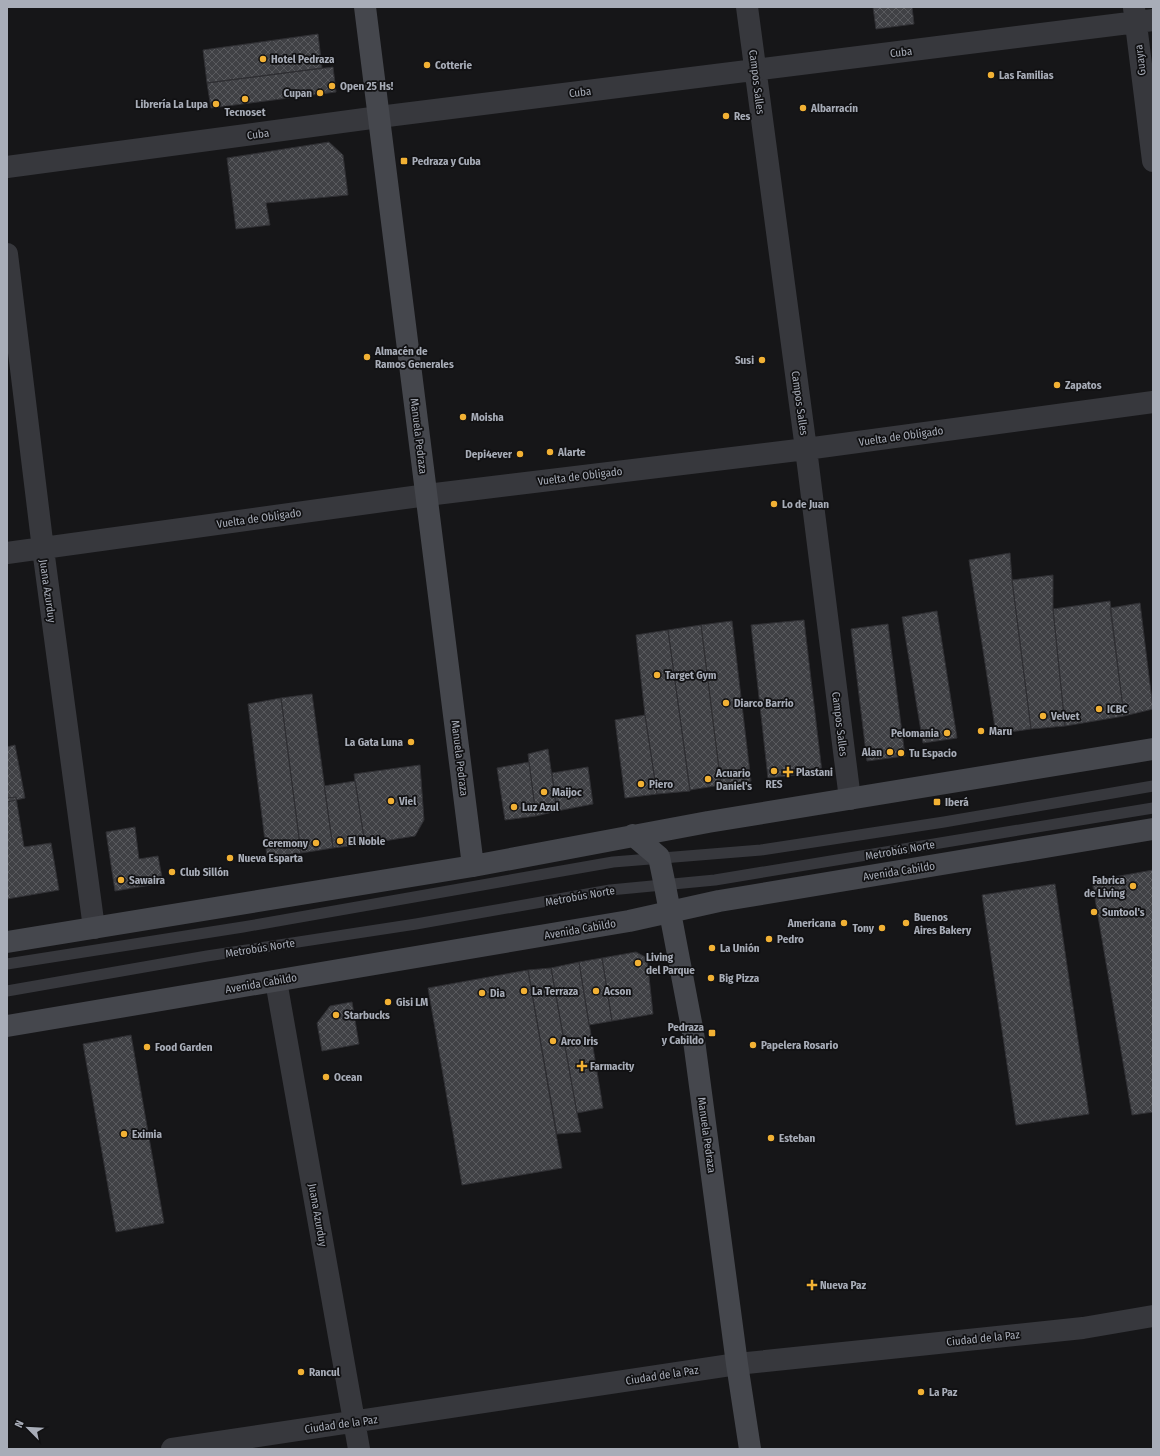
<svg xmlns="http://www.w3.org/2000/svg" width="1160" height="1456" viewBox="0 0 1160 1456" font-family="'Fira Sans Condensed',sans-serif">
	<defs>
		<pattern id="building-cross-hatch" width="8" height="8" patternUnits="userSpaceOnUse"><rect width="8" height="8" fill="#404145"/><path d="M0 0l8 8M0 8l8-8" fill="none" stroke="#595a5e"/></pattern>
	</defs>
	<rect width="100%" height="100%" fill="#161618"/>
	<path fill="url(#building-cross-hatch)" stroke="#303034" d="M 873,7 L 912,7 L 914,24 L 876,29 Z
		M 318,34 L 322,68 L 207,83 L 203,50 Z
		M 333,67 L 336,92 L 211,108 L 207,83 Z
		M 329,142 L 343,155 L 348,195 L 266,203 L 270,225 L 236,229 L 227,158 Z
		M 1010,553 L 1012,580 L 1031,729 L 996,734 L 969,560 Z
		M 1053,575 L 1053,609 L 1065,726 L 1031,729 L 1012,580 Z
		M 1110,601 L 1124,716 L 1065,726 L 1053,609 Z
		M 1140,603 L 1153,709 L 1124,716 L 1110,608 Z
		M 937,611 L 957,738 L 923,743 L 902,617 Z
		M 804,620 L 822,772 L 768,778 L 751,625 Z
		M 732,621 L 751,781 L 721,785 L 701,625 Z
		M 888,624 L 905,756 L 867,761 L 851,629 Z
		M 701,625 L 721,785 L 690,790 L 668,630 Z
		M 668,630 L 690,791 L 657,794 L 645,715 L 636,635 Z
		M 312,694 L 333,848 L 301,853 L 281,698 Z
		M 281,698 L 301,853 L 267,857 L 248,704 Z
		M 645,715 L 657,794 L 625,798 L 615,720 Z
		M 15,745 L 25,798 L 7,802 L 7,747 Z
		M 548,749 L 557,811 L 536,816 L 528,754 Z
		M 529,762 L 536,816 L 505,820 L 497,768 Z
		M 420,765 L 424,820 L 415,836 L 365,844 L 354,774 Z
		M 588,767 L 593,804 L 557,811 L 552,773 Z
		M 355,781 L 365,844 L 333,848 L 324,786 Z
		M 16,797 L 24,847 L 51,843 L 59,890 L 7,899 L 7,798 Z
		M 135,827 L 139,859 L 158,856 L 163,883 L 115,891 L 106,832 Z
		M 1153,870 L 1153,1112 L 1132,1115 L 1092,881 Z
		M 1055,884 L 1089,1114 L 1016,1125 L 982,895 Z
		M 636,952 L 647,958 L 653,1014 L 612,1021 L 602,958 Z
		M 602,958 L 612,1021 L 589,1025 L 579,962 Z
		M 579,962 L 603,1108 L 577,1113 L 551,968 Z
		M 551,968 L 577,1113 L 581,1132 L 557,1134 L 528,970 Z
		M 528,970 L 562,1168 L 462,1185 L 428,988 Z
		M 352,1002 L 359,1044 L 322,1051 L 317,1023 L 330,1006 Z
		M 131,1035 L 164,1223 L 116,1232 L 83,1044 Z"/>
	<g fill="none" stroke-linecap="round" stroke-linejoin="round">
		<path stroke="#37383d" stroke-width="11" d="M 7,964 L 243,927 L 613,862 L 761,850 L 944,822 L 1153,786
			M 7,991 L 207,956 L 416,924 L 610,890 L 715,880 L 1153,808"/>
		<path stroke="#37383d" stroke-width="22" d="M 747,7 L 806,449 L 850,799
			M 1134,8 L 1153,161
			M 7,167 L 379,117 L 1153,20
			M 7,254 L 43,549 L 94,928
			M 7,553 L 427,495 L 806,449 L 1153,402
			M 276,981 L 359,1449
			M 172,1449 L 737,1364 L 1083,1328 L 1153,1316"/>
		<path stroke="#45474d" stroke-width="22" d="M 365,7 L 473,866
			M 633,835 L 659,857 L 665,886 L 693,1033 L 737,1364 L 750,1449
			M 7,942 L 473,866 L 708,822 L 1153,749
			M 7,1026 L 629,921 L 719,901 L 1153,829"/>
	</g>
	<g fill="#f2b134" stroke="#111113" stroke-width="1.5">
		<circle cx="263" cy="59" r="4"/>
		<circle cx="427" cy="65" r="4"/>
		<circle cx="991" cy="75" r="4"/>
		<circle cx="332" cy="86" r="4"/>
		<circle cx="320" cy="93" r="4"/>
		<circle cx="245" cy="99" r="4"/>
		<circle cx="216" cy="104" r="4"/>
		<circle cx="803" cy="108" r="4"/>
		<circle cx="726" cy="116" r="4"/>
		<rect x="400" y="157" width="8" height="8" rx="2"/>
		<circle cx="367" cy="357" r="4"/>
		<circle cx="762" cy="360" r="4"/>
		<circle cx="1057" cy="385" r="4"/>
		<circle cx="463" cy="417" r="4"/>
		<circle cx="550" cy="452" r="4"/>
		<circle cx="520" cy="454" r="4"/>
		<circle cx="774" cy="504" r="4"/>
		<circle cx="657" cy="675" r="4"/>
		<circle cx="726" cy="703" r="4"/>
		<circle cx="1099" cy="709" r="4"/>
		<circle cx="1043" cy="716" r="4"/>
		<circle cx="981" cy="731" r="4"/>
		<circle cx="947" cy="733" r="4"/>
		<circle cx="411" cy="742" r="4"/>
		<circle cx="890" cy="752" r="4"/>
		<circle cx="901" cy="753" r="4"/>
		<circle cx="774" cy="771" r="4"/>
		<path d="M786 766h4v4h4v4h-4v4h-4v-4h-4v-4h4z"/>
		<circle cx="708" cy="779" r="4"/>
		<circle cx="641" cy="784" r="4"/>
		<circle cx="544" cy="792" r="4"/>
		<circle cx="391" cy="801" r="4"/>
		<rect x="933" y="798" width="8" height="8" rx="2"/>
		<circle cx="514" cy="807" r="4"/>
		<circle cx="340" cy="841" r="4"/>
		<circle cx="316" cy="843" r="4"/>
		<circle cx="230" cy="858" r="4"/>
		<circle cx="172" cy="872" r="4"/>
		<circle cx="121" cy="880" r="4"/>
		<circle cx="1133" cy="886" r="4"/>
		<circle cx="1094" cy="912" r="4"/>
		<circle cx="844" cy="923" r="4"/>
		<circle cx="906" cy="923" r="4"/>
		<circle cx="882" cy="928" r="4"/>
		<circle cx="769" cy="939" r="4"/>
		<circle cx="712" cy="948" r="4"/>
		<circle cx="638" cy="963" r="4"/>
		<circle cx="711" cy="978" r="4"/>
		<circle cx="524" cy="991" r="4"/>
		<circle cx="596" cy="991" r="4"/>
		<circle cx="482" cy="993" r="4"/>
		<circle cx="388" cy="1002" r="4"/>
		<circle cx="336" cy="1015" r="4"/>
		<rect x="708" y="1029" width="8" height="8" rx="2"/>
		<circle cx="553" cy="1041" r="4"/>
		<circle cx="753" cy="1045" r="4"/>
		<circle cx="147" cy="1047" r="4"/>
		<path d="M580 1060h4v4h4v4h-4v4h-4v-4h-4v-4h4z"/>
		<circle cx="326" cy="1077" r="4"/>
		<circle cx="124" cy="1134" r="4"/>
		<circle cx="771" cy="1138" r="4"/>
		<path d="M810 1279h4v4h4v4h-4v4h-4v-4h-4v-4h4z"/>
		<circle cx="301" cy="1372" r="4"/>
		<circle cx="921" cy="1392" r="4"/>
	</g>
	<g text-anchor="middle" stroke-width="3.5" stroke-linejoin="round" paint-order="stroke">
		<g font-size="11" fill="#a8adb8" stroke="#111113">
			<text transform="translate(901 52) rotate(-7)" y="4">Cuba</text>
			<text transform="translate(1140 60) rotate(-97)" y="4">Guayra</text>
			<text transform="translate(757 82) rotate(83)" y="4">Campos Salles</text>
			<text transform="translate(580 92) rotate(-7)" y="4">Cuba</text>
			<text transform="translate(258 134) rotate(-8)" y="4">Cuba</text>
			<text transform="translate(800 403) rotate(82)" y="4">Campos Salles</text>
			<text transform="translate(419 436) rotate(83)" y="4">Manuela Pedraza</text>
			<text transform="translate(901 436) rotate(-8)" y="4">Vuelta de Obligado</text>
			<text transform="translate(580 476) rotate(-7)" y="4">Vuelta de Obligado</text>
			<text transform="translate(259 518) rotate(-8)" y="4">Vuelta de Obligado</text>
			<text transform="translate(48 591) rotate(82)" y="4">Juana Azurduy</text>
			<text transform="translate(840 724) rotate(83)" y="4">Campos Salles</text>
			<text transform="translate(460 758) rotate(83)" y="4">Manuela Pedraza</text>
			<text transform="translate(900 850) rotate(-10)" y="4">Metrobús Norte</text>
			<text transform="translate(899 871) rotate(-9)" y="4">Avenida Cabildo</text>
			<text transform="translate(580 896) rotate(-10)" y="4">Metrobús Norte</text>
			<text transform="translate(580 929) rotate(-10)" y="4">Avenida Cabildo</text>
			<text transform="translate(260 948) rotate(-9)" y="4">Metrobús Norte</text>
			<text transform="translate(261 983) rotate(-10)" y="4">Avenida Cabildo</text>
			<text transform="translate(707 1135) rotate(82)" y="4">Manuela Pedraza</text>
			<text transform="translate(318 1215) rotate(80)" y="4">Juana Azurduy</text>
			<text transform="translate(983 1338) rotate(-6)" y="4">Ciudad de la Paz</text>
			<text transform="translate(662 1375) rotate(-9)" y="4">Ciudad de la Paz</text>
			<text transform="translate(341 1424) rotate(-8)" y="4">Ciudad de la Paz</text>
		</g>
		<g font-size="11" font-weight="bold" fill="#a8adb8" stroke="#111113" text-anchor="start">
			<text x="271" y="63">Hotel Pedraza</text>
			<text x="435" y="69">Cotterie</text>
			<text x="999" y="79">Las Familias</text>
			<text x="340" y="90">Open 25 Hs!</text>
			<text x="312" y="97" text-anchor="end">Cupan</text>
			<text x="208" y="108" text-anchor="end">Librería La Lupa</text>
			<text x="811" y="112">Albarracín</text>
			<text x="245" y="116" text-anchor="middle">Tecnoset</text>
			<text x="734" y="120">Res</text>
			<text x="412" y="165">Pedraza y Cuba</text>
			<text x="375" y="355">Almacén de<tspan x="375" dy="13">Ramos Generales</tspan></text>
			<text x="754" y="364" text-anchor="end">Susi</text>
			<text x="1065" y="389">Zapatos</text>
			<text x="471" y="421">Moisha</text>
			<text x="558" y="456">Alarte</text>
			<text x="512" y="458" text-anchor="end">Depi4ever</text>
			<text x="782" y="508">Lo de Juan</text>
			<text x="665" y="679">Target Gym</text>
			<text x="734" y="707">Diarco Barrio</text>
			<text x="1107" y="713">ICBC</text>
			<text x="1051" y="720">Velvet</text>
			<text x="989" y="735">Maru</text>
			<text x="939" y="737" text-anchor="end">Pelomania</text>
			<text x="403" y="746" text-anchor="end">La Gata Luna</text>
			<text x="882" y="756" text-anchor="end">Alan</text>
			<text x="909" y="757">Tu Espacio</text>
			<text x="796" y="776">Plastani</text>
			<text x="716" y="777">Acuario<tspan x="716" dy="13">Daniel's</tspan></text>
			<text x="649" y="788">Piero</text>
			<text x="774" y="788" text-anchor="middle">RES</text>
			<text x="552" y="796">Maijoc</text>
			<text x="399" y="805">Viel</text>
			<text x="945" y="806">Iberá</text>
			<text x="522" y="811">Luz Azul</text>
			<text x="348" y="845">El Noble</text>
			<text x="308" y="847" text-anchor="end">Ceremony</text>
			<text x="238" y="862">Nueva Esparta</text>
			<text x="180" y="876">Club Sillón</text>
			<text x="129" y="884">Sawaira</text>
			<text x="1125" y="884" text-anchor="end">Fabrica<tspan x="1125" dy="13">de Living</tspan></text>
			<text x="1102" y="916">Suntool's</text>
			<text x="914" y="921">Buenos<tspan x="914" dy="13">Aires Bakery</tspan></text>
			<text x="836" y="927" text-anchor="end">Americana</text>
			<text x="874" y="932" text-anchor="end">Tony</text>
			<text x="777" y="943">Pedro</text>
			<text x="720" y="952">La Unión</text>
			<text x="646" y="961">Living<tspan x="646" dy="13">del Parque</tspan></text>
			<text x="719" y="982">Big Pizza</text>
			<text x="532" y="995">La Terraza</text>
			<text x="604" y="995">Acson</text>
			<text x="490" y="997">Dia</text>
			<text x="396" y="1006">Gisi LM</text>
			<text x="344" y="1019">Starbucks</text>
			<text x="704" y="1031" text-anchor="end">Pedraza<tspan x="704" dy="13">y Cabildo</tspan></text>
			<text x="561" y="1045">Arco Iris</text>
			<text x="761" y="1049">Papelera Rosario</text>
			<text x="155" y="1051">Food Garden</text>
			<text x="590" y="1070">Farmacity</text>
			<text x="334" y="1081">Ocean</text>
			<text x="132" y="1138">Eximia</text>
			<text x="779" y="1142">Esteban</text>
			<text x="820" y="1289">Nueva Paz</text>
			<text x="309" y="1376">Rancul</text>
			<text x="929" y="1396">La Paz</text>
		</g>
	</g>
	<rect width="1160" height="1456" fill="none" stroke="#a8adb8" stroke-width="16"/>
	<g transform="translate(28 1428) rotate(294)" stroke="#111113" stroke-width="3" paint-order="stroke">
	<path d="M0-3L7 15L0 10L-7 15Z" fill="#a8adb8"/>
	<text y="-6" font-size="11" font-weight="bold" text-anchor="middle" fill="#a8adb8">N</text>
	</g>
</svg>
